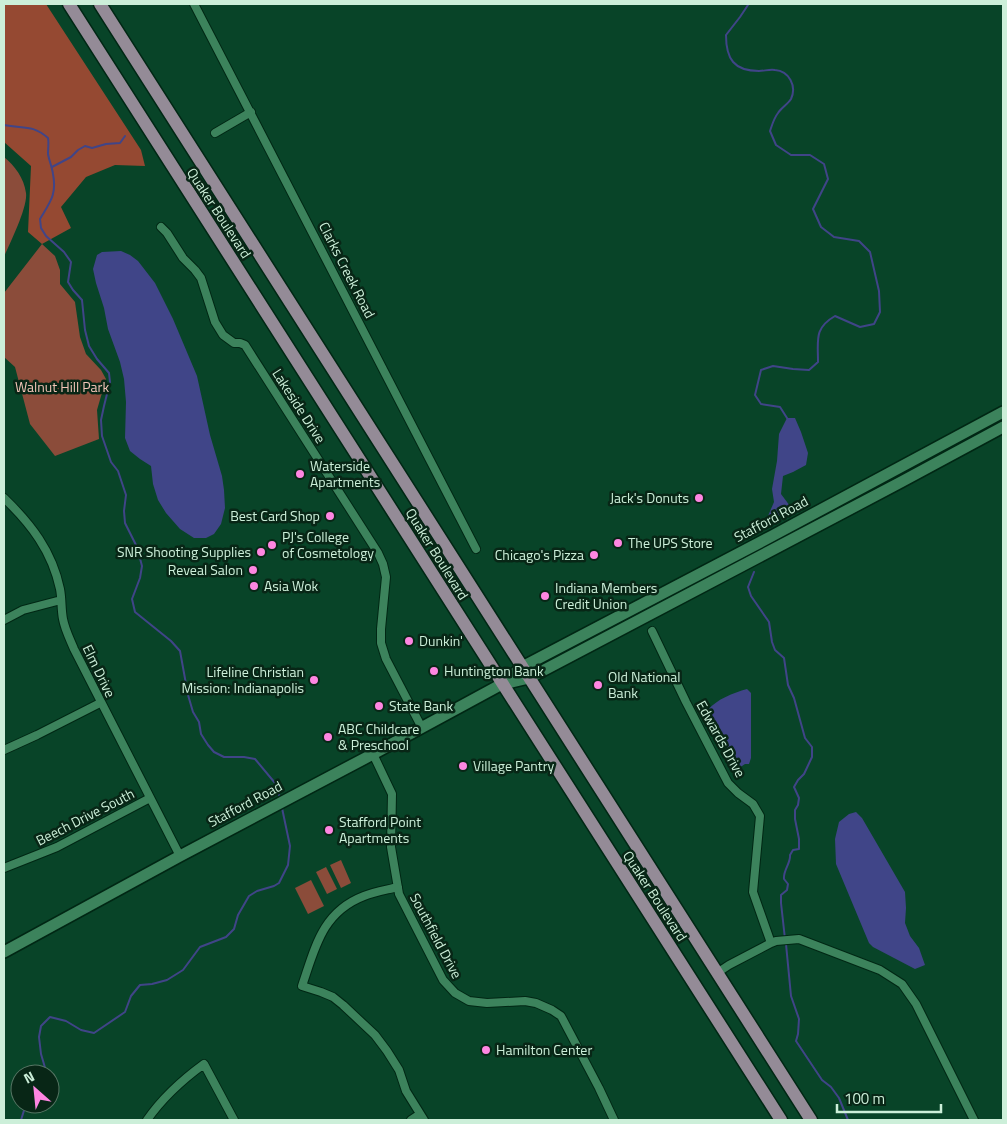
<svg xmlns="http://www.w3.org/2000/svg" width="1007" height="1124" viewBox="0 0 1007 1124" font-family="'Titillium Web',sans-serif">
	<rect width="100%" height="100%" fill="#084428"/>
	<path fill="#8b4c3a" d="M 4,157 C 15,166 24,178 26,193 C 28,207 10,243 4,257 Z
		M 42,244 L 55,256 L 60,270 L 60,284 L 75,302 L 80,337 L 86,354 L 101,370 L 106,379 L 97,410 L 99,439 L 55,456 L 30,424 L 15,367 L 4,357 L 4,293 Z
		M 341,860 L 351,883 L 341,888 L 330,865 Z
		M 326,867 L 337,889 L 327,894 L 316,872 Z
		M 311,880 L 324,906 L 308,914 L 295,888 Z"/>
	<path fill="#954932" d="M 4,4 L 46,4 L 141,150 L 145,166 L 115,165 L 86,177 L 61,207 L 71,228 L 42,244 L 28,232 L 31,166 L 4,142 Z"/>
	<path fill="#404588" d="M 121,251 L 130,255 L 138,261 L 155,283 L 173,319 L 197,376 L 210,435 L 222,476 L 224,490 L 225,508 L 221,524 L 214,534 L 206,538 L 194,538 L 180,529 L 166,513 L 158,500 L 153,484 L 151,466 L 140,459 L 130,451 L 125,438 L 126,402 L 124,379 L 120,362 L 108,329 L 104,308 L 96,283 L 93,269 L 97,255 L 102,252 Z
		M 787,418 L 795,418 L 801,432 L 808,453 L 806,465 L 793,472 L 783,476 L 781,494 L 790,506 L 777,518 L 768,516 L 774,502 L 772,489 L 777,461 L 779,434 Z
		M 747,689 L 751,693 L 751,758 L 749,764 L 745,764 L 739,768 L 736,766 L 708,710 C 717,699 733,693 747,689 Z
		M 856,812 L 862,818 L 905,892 L 906,908 L 905,923 L 910,936 L 919,948 L 925,965 L 915,969 L 873,947 L 869,943 L 836,864 L 835,839 L 839,822 L 849,814 Z"/>
	<g fill="none" stroke-linecap="round" stroke-linejoin="round">
		<path stroke="#404588" stroke-width="2" d="M 747,4 L 748,5 L 740,17 L 726,35 C 726,59 734,71 759,71 C 764,71 770,69 775,70 C 789,71 797,86 791,99 C 788,104 781,108 778,113 C 774,118 772,125 770,131 L 776,145 L 791,155 L 810,155 L 824,164 L 828,179 L 813,209 L 821,227 L 834,237 L 859,241 L 870,252 L 879,291 L 880,312 L 874,324 L 860,327 L 835,316 C 814,328 818,340 818,362 L 809,370 L 793,369 L 773,366 L 761,370 L 755,395 L 761,404 L 780,407 L 787,418
			M 4,125 C 23,129 32,124 48,138 C 49,143 48,149 48,154 C 49,160 52,167 53,174 C 57,195 50,202 40,219 L 41,228 L 46,236 L 64,252 L 71,262 L 68,282 L 73,290 L 82,300 L 85,330 L 89,346 L 97,359 L 109,373 L 110,382 L 104,406 L 101,420 L 102,436 L 111,462 L 118,471 L 126,495 L 124,511 L 125,523 L 137,547 L 142,566 L 140,578 L 132,599 L 135,612 L 171,641 L 180,651 L 188,695 L 193,712 L 199,722 L 201,734 L 208,745 L 214,752 L 224,757 L 244,757 L 255,759 L 275,783 L 280,798
			M 52,167 L 71,157 L 78,150 L 85,146 L 92,148 L 106,144 L 120,143 L 125,136
			M 754,572 L 748,587 L 751,596 L 769,622 L 772,642 L 775,650 L 784,658 L 788,685 L 794,698 L 805,738 L 812,747 L 812,757 L 804,774 L 798,780 L 794,787 L 799,798 L 798,805 L 795,810 L 795,819 L 799,839 L 799,849 L 793,850 L 790,855 C 791,863 783,870 784,879 L 788,884 L 787,890 L 781,895 L 781,903 L 785,939
			M 786,944 L 791,996 L 799,1019 L 798,1034 L 796,1041 L 822,1080 L 831,1087 L 839,1098 L 848,1120
			M 45,1074 L 46,1071 L 41,1054 L 39,1037 L 41,1026 L 50,1017 L 66,1021 L 81,1030 L 94,1033 L 125,1012 L 131,996 L 140,985 L 152,984 L 167,980 L 183,970 L 200,947 L 226,937 L 234,929 L 238,915 L 249,896 L 257,891 L 274,886 L 279,883 L 288,865 L 290,846 L 282,808
			M 21,1120 L 26,1104"/>
		<g stroke="#002714" stroke-width="10">
			<path id="street" d="M 194,4 L 476,549
				M 215,133 L 251,112
				M 161,227 L 167,233 L 183,258 L 195,270 L 201,278 L 215,322 L 223,335 L 234,343 L 240,343 L 245,345 L 378,553 L 383,564 L 386,577 L 381,629 L 381,643 L 386,659 L 422,728
				M 4,498 C 31,524 52,551 60,589 C 62,599 61,609 63,619 C 65,630 70,639 74,649 L 180,856
				M 4,620 L 23,610 L 61,600
				M 652,631 L 686,702 L 728,783 L 738,793 L 753,804 L 760,816 L 753,892 L 771,943 L 729,965 L 717,973
				M 4,750 L 37,735 L 100,703
				M 373,754 L 392,794 L 391,847 L 399,894 L 443,980 L 455,993 L 469,1001 L 487,1003 L 525,1001 L 536,1003 L 552,1010 L 561,1016 L 599,1088 L 614,1120
				M 4,868 L 57,847 L 150,798
				M 398,887 C 386,890 374,892 364,896 C 322,912 315,948 302,986 L 321,992 L 333,997 L 343,1005 L 375,1035 L 387,1051 L 399,1070 L 406,1091 L 424,1120
				M 771,943 L 776,941 L 799,939 L 880,970 L 902,984 L 916,1004 L 974,1120
				M 147,1120 C 163,1097 182,1080 204,1064 L 234,1120
				M 411,1120 L 420,1114"/>
		</g>
		<g stroke="#002714" stroke-width="14">
			<path id="secondary" d="M 503,684 L 529,678 L 901,482 L 1003,427
				M 4,952 L 180,856 L 373,754 L 502,684 L 522,667 L 772,536 L 1003,412"/>
		</g>
		<g stroke="#002714" stroke-width="15">
			<path id="primary" d="M 69,4 L 781,1120
				M 100,4 L 811,1120"/>
		</g>
		<use href="#street" stroke="#3c835c" stroke-width="8"/>
		<use href="#secondary" stroke="#3c835c" stroke-width="11"/>
		<use href="#primary" stroke="#948b97" stroke-width="12"/>
	</g>
	<g fill="#fe86e1" stroke="#082616" stroke-width="2">
		<circle cx="300" cy="474" r="5"/>
		<circle cx="699" cy="498" r="5"/>
		<circle cx="330" cy="516" r="5"/>
		<circle cx="618" cy="543" r="5"/>
		<circle cx="272" cy="545" r="5"/>
		<circle cx="261" cy="552" r="5"/>
		<circle cx="594" cy="555" r="5"/>
		<circle cx="253" cy="570" r="5"/>
		<circle cx="254" cy="586" r="5"/>
		<circle cx="545" cy="596" r="5"/>
		<circle cx="409" cy="641" r="5"/>
		<circle cx="434" cy="671" r="5"/>
		<circle cx="314" cy="680" r="5"/>
		<circle cx="598" cy="685" r="5"/>
		<circle cx="379" cy="706" r="5"/>
		<circle cx="328" cy="737" r="5"/>
		<circle cx="463" cy="766" r="5"/>
		<circle cx="329" cy="830" r="5"/>
		<circle cx="486" cy="1050" r="5"/>
	</g>
	<g text-anchor="middle" stroke-width="5" stroke-linejoin="round" paint-order="stroke">
		<g font-size="14" fill="#ccefd9" stroke="#082616">
			<text transform="translate(219 213) rotate(57)" y="5">Quaker Boulevard</text>
			<text transform="translate(347 270) rotate(63)" y="5">Clarks Creek Road</text>
			<text transform="translate(299 406) rotate(57)" y="5">Lakeside Drive</text>
			<text transform="translate(771 519) rotate(-28)" y="5">Stafford Road</text>
			<text transform="translate(437 554) rotate(58)" y="5">Quaker Boulevard</text>
			<text transform="translate(99 671) rotate(64)" y="5">Elm Drive</text>
			<text transform="translate(721 739) rotate(61)" y="5">Edwards Drive</text>
			<text transform="translate(245 804) rotate(-28)" y="5">Stafford Road</text>
			<text transform="translate(85 817) rotate(-27)" y="5">Beech Drive South</text>
			<text transform="translate(655 896) rotate(57)" y="5">Quaker Boulevard</text>
			<text transform="translate(436 936) rotate(62)" y="5">Southfield Drive</text>
		</g>
		<g font-size="14" fill="#f3c5b8" stroke="#082616">
			<text x="62" y="392">Walnut Hill Park</text>
		</g>
		<g font-size="14" fill="#ccefd9" stroke="#082616" text-anchor="start">
			<text x="310" y="471">Waterside<tspan x="310" dy="16">Apartments</tspan></text>
			<text x="689" y="503" text-anchor="end">Jack's Donuts</text>
			<text x="320" y="521" text-anchor="end">Best Card Shop</text>
			<text x="282" y="542">PJ's College<tspan x="282" dy="16">of Cosmetology</tspan></text>
			<text x="628" y="548">The UPS Store</text>
			<text x="251" y="557" text-anchor="end">SNR Shooting Supplies</text>
			<text x="584" y="560" text-anchor="end">Chicago's Pizza</text>
			<text x="243" y="575" text-anchor="end">Reveal Salon</text>
			<text x="264" y="591">Asia Wok</text>
			<text x="555" y="593">Indiana Members<tspan x="555" dy="16">Credit Union</tspan></text>
			<text x="419" y="646">Dunkin'</text>
			<text x="444" y="676">Huntington Bank</text>
			<text x="304" y="677" text-anchor="end">Lifeline Christian<tspan x="304" dy="16">Mission: Indianapolis</tspan></text>
			<text x="608" y="682">Old National<tspan x="608" dy="16">Bank</tspan></text>
			<text x="389" y="711">State Bank</text>
			<text x="338" y="734">ABC Childcare<tspan x="338" dy="16">&amp; Preschool</tspan></text>
			<text x="473" y="771">Village Pantry</text>
			<text x="339" y="827">Stafford Point<tspan x="339" dy="16">Apartments</tspan></text>
			<text x="496" y="1055">Hamilton Center</text>
		</g>
	</g>
	<rect width="1007" height="1124" fill="none" stroke="#ccefd9" stroke-width="10"/>
	<g transform="translate(35 1089) rotate(333)"><circle r="24" fill="#082616" stroke="#567664"/>
	<path d="M0-4L9 19L0 12L-9 19Z" fill="#fe86e1"/>
	<text y="-8" font-size="14" font-weight="bold" text-anchor="middle" fill="#ccefd9">N</text>
	</g>
	<path d="M837 1104v8h104v-8" fill="none" stroke="#ccefd9" stroke-width="2.5"/>
	<text x="844" y="1104" font-size="15" fill="#ccefd9" stroke="#082616" stroke-width="4" paint-order="stroke">100 m</text>
</svg>
